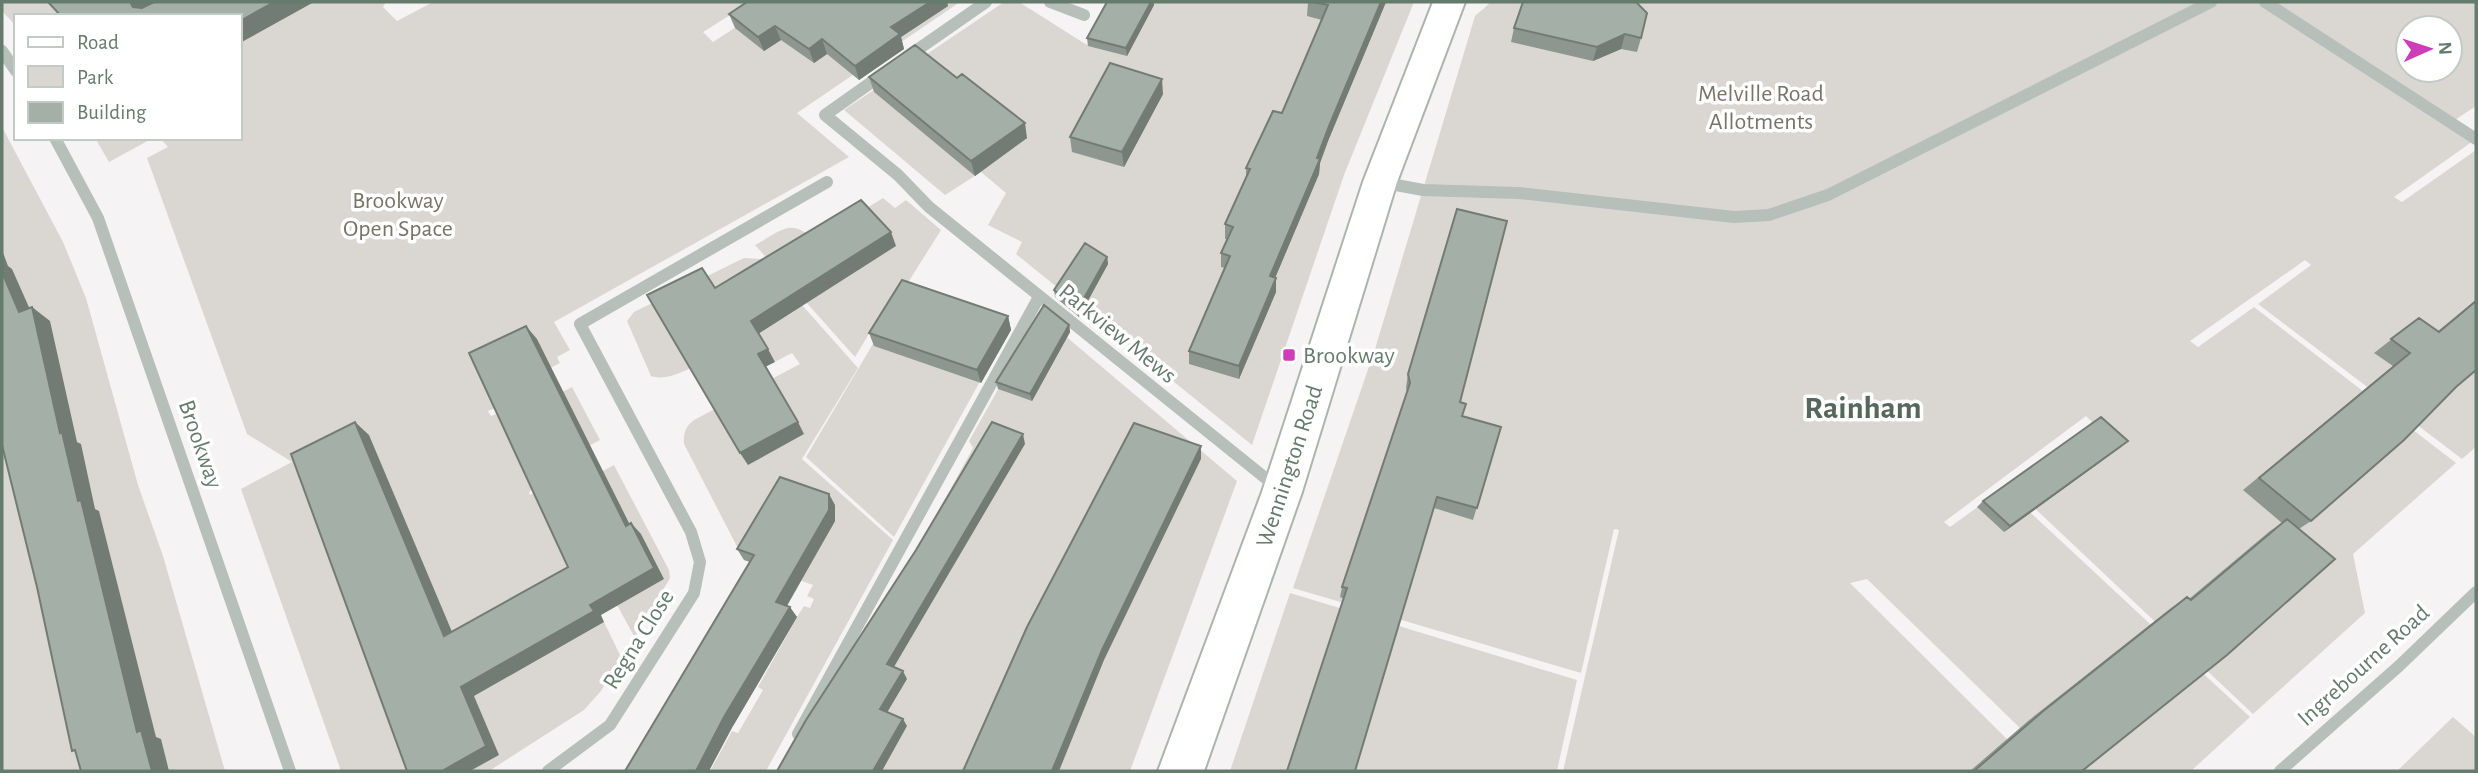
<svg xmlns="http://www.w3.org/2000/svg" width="2478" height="773" viewBox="0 0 2478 773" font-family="'Alegreya Sans',sans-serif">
	<rect width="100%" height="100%" fill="#f6f3f4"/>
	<path fill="#dad7d3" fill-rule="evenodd" d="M 2,2 L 144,2 L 117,16 L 16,16 L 16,26 L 2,11 Z
		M 213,2 L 386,2 L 383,7 L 397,21 L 433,2 L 751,2 L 703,32 L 713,42 L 747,20 L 796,2 L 960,2 L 797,113 L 849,157 L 554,322 L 570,350 L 557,357 L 560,363 L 495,397 L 495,408 L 488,411 L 491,416 L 496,414 L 503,427 L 507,425 L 506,421 L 572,387 L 600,440 L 532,476 L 533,487 L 529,493 L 530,495 L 535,492 L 543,503 L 614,465 L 669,570 L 670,578 L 635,638 L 616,603 L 545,587 L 604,622 L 621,657 L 601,691 L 584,710 L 489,771 L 341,771 L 241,489 L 292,462 L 247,434 L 147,158 L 168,147 L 160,138 L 240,138 L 240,16 Z
		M 1004,2 L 1019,2 L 1087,45 L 1112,3 L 1109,2 L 1414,2 L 1344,175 L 1252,445 L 1016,254 L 1022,242 L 988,225 L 1006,193 L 981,172 L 945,195 L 844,110 Z
		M 1491,2 L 2476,2 L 2476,106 L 2452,122 L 2476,139 L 2394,197 L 2402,202 L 2476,150 L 2476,447 L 2462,459 L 2258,304 L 2311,265 L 2305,260 L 2190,341 L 2198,347 L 2254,307 L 2456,463 L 2353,554 L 2365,613 L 2253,714 L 2010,485 L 2093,423 L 2086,416 L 1944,522 L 1950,527 L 2004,488 L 2250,717 L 2191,771 L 2064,771 L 1867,579 L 1850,583 L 2039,771 L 1563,771 L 1619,530 L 1614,529 L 1581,673 L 1293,588 L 1375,349 L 1475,16 ZM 2408,28 L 2450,28 L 2450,70 L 2408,70 Z
		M 2,127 L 63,242 L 86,298 L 138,485 L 163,556 L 225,771 L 2,771 Z
		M 95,138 L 153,138 L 109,162 Z
		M 883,198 L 895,208 L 906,200 L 941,230 L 897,300 L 878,319 L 855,357 L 755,245 C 780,232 792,216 814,241 Z
		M 744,258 L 761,259 L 858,368 L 802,459 L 893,540 L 766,771 L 710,771 L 732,731 L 738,733 L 763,690 L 758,687 L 797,617 L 804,606 L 810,608 L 814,599 L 807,596 L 813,585 L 744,560 L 684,444 C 683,433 686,426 694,420 L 800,364 L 792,353 L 734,383 L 716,354 C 698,363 671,383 651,376 L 627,321 L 634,312 Z
		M 903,293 L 1009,329 L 894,537 L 806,457 Z
		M 1063,334 L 1237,481 L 1130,771 L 786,771 L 940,525 L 935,517 L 973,448 L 969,441 L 1023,345 Z
		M 1290,593 L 1577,680 L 1557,771 L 1230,771 Z
		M 2453,717 L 2476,737 L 2476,771 L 2397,771 Z"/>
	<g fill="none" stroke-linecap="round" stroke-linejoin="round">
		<g stroke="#acb4ae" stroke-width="4">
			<path id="major" d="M 1433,2 L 1465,2 L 1397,182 L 1302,492 L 1204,771 L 1158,771 L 1262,492 L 1363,182 Z"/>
		</g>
		<path stroke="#b7bfba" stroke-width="12" d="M 1050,2 L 1084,15
			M 2265,2 L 2476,139
			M 2,51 L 16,71
			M 907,57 L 986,2
			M 883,74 L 825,115 L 898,175 L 929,207 L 1279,489
			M 55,138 L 98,218 L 290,771
			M 1380,182 L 1423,190 L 1519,193 L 1734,217 L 1769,215 L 1828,195 L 2211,2
			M 798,734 L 1039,297
			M 548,771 L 610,725 L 694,593 L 700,562 L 691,532 L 580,324 L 827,182
			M 2280,771 L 2399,666 L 2476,592"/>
		<use href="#major" fill="#fff" fill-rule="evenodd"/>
	</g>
	<path fill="#8d9790" d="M 747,2 L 947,2 L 948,6 L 901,37 L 904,49 L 859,80 L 827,54 L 814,63 L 781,40 L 764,51 L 735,28 L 729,14 Z
		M 1107,2 L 1154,2 L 1154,5 L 1127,56 L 1088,46 L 1087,38 Z
		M 1308,2 L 1386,2 L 1328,141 L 1320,163 L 1319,174 L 1275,278 L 1276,278 L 1276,292 L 1239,379 L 1189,364 L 1189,351 L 1225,268 L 1221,267 L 1221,253 L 1227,239 L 1225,239 L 1225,224 L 1246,179 L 1246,168 L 1282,113 L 1322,20 L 1307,16 Z
		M 1523,2 L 1639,2 L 1637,3 L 1641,38 L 1637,52 L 1621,49 L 1593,61 L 1511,42 L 1514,28 Z
		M 869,77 L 1027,138 L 975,176 L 874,92 Z
		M 1163,94 L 1124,167 L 1072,152 L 1070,137 Z
		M 1107,257 L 1108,264 L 1079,317 L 1055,297 L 1054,290 Z
		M 2476,300 L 2456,387 L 2311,521 L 2299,529 L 2082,771 L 1970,771 L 2028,721 L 2171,608 L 2187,597 L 2189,599 L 2270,531 L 2282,523 L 2243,490 L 2393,366 L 2374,353 L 2419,318 L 2438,331 Z
		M 1008,316 L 1011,330 L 981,383 L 874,346 L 869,333 Z
		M 1069,325 L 1070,332 L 1032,401 L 998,389 L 996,382 Z
		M 1408,374 L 1460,402 L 1462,417 L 1501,427 L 1473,520 L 1434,508 L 1344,599 L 1340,597 L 1342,587 L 1407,392 L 1406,387 Z
		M 2121,447 L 2004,532 L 1977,507 L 1983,501 Z
		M 835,505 L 835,521 L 787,606 L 797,617 L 733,726 L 750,562 L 744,560 L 737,549 Z"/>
	<path fill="#737b75" d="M 130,2 L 161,2 L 145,11 L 133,7 Z
		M 274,2 L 314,2 L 240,43 L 240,21 Z
		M 930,2 L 947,2 L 948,6 L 901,37 L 904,49 L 859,80 L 855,66 L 891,27 Z
		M 1151,2 L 1154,2 L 1154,5 L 1127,56 L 1126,48 Z
		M 1381,2 L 1386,2 L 1328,141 L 1320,163 L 1319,174 L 1270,290 L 1270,276 L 1329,126 Z
		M 775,26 L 781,40 L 764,51 L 758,37 Z
		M 1625,34 L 1621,49 L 1593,61 L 1597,47 Z
		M 822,39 L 827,54 L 814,63 L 809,49 Z
		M 1162,79 L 1163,94 L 1124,167 L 1122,152 Z
		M 1025,123 L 1027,138 L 975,176 L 971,161 Z
		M 891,232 L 896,246 L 758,334 L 751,321 Z
		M 2,250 L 8,266 L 12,269 L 36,323 L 32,307 L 50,321 L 77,442 L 81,444 L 95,509 L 99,511 L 156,737 L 161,739 L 169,771 L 152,771 L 137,732 L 60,433 L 19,312 L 2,272 Z
		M 1107,257 L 1108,264 L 1079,317 L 1078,309 Z
		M 1276,278 L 1276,292 L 1239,379 L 1239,366 Z
		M 1008,316 L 1011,330 L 981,383 L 977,370 Z
		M 1069,325 L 1070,332 L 1032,401 L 1030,394 Z
		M 526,326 L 537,339 L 636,537 L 626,526 Z
		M 768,349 L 775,362 L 765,367 L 758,354 Z
		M 355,422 L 369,435 L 458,646 L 444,636 Z
		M 798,422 L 804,434 L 748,465 L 740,453 Z
		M 1023,434 L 1025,444 L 891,672 L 887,664 Z
		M 2128,441 L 2121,447 L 2004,532 L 2010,526 Z
		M 1201,446 L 1201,459 L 1104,660 L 1059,771 L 1052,771 L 1102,650 Z
		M 829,494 L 835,505 L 835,521 L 783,612 L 776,602 Z
		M 631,523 L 641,534 L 664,579 L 601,615 L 604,622 L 474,696 L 499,755 L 470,771 L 442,771 L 461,687 L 590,605 Z
		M 790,607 L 797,617 L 733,726 L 709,771 L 696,771 L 724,717 Z
		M 903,671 L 907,679 L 885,716 L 880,709 Z
		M 903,719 L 907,726 L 882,771 L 873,771 Z"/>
	<path fill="#a4b0a7" stroke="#737b75" stroke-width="2" d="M 48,2 L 130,2 L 133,7 L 142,8 L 154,2 L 274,2 L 240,21 L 240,16 L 61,16 Z
		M 747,2 L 930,2 L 891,27 L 900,34 L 855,66 L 822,39 L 809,49 L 775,26 L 758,37 L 729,14 Z
		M 1107,2 L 1151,2 L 1126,48 L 1087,38 Z
		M 1313,2 L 1381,2 L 1329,126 L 1317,158 L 1320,159 L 1270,276 L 1276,278 L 1239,366 L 1189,351 L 1230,256 L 1221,253 L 1233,227 L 1225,224 L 1250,169 L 1246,168 L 1273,111 L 1282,113 L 1328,5 Z
		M 1523,2 L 1636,2 L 1647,13 L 1641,38 L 1625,34 L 1597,47 L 1514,28 Z
		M 915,45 L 957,78 L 962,74 L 1025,123 L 971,161 L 869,77 Z
		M 1110,63 L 1162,79 L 1122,152 L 1070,137 Z
		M 861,200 L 891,232 L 751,321 L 768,349 L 758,354 L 798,422 L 740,453 L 647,295 L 702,268 L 715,288 Z
		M 1457,209 L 1507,221 L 1460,402 L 1466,404 L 1462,416 L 1501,427 L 1477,508 L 1437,497 L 1355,771 L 1287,771 L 1347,588 L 1342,587 L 1410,383 L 1408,374 Z
		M 1085,243 L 1107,257 L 1078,309 L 1054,290 Z
		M 2,272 L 19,312 L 32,307 L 60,433 L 62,432 L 78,501 L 81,500 L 137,732 L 141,730 L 152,771 L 81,771 L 75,750 L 72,751 L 37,587 L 2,445 Z
		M 902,280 L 1008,316 L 977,370 L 869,333 Z
		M 2476,301 L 2476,370 L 2456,387 L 2404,440 L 2311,521 L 2259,478 L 2410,353 L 2391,339 L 2419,318 L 2439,332 Z
		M 1044,305 L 1069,325 L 1030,394 L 996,382 Z
		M 526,326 L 626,526 L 631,523 L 654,568 L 590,605 L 594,611 L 461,687 L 486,746 L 442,771 L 407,771 L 291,454 L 355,422 L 444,636 L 568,567 L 469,353 Z
		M 2101,417 L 2128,441 L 2010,526 L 1983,501 Z
		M 992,422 L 1023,434 L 887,664 L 903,671 L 880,709 L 903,719 L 873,771 L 777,771 L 806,720 L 916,550 Z
		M 1134,423 L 1201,446 L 1102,650 L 1052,771 L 963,771 L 1027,627 Z
		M 780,477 L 829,494 L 829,510 L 776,602 L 790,607 L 724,717 L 696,771 L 625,771 L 754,555 L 737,549 Z
		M 2287,519 L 2335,559 L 2227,655 L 2082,771 L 1974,771 L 2042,712 L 2187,597 L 2191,600 Z"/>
	<rect fill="#ce3cb9" stroke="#fff" stroke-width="2.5" x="1282" y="348" width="14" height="14" rx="3.5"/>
	<g text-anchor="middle" stroke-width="7" stroke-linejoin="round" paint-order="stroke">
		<g font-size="24" fill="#797467" stroke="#fff">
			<text x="1761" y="101">Melville Road<tspan x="1761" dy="28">Allotments</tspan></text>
			<text x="398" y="208">Brookway<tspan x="398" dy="28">Open Space</tspan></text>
		</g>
		<g font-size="24" fill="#657b6c" stroke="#fff">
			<text transform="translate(1118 333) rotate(39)" y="8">Parkview Mews</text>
			<text transform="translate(201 444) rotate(71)" y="8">Brookway</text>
			<text transform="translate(1289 466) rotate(-72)" y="8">Wennington Road</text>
			<text transform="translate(638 639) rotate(-58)" y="8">Regna Close</text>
			<text transform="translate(2363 665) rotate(-42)" y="8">Ingrebourne Road</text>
		</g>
		<g font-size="24" fill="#657b6c" stroke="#fff" text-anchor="start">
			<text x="1303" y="363">Brookway</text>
		</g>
		<g font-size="32" font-weight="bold" fill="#56675c" stroke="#fff">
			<text x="1863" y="418">Rainham</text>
		</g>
	</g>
	<rect width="2478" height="773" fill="none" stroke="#657b6c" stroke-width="7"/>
	<rect x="14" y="14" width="228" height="126" fill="#ffffff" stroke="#c1cac4" stroke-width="2"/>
	<rect x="28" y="37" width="35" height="10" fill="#ffffff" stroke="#c1cac4" stroke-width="2"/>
	<text x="77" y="49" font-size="21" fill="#657b6c">Road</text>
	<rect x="28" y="66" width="35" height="21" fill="#dad7d3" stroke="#c1cac4" stroke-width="2"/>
	<text x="77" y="84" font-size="21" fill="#657b6c">Park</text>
	<rect x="28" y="102" width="35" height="21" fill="#a4b0a7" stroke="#c1cac4" stroke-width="2"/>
	<text x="77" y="119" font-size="21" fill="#657b6c">Building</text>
	<g transform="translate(2429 49) rotate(87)"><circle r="33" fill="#ffffff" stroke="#c1cac4" stroke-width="2"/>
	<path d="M0-5L12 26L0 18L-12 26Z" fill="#ce3cb9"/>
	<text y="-10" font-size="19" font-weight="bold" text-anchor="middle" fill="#657b6c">N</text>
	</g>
</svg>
